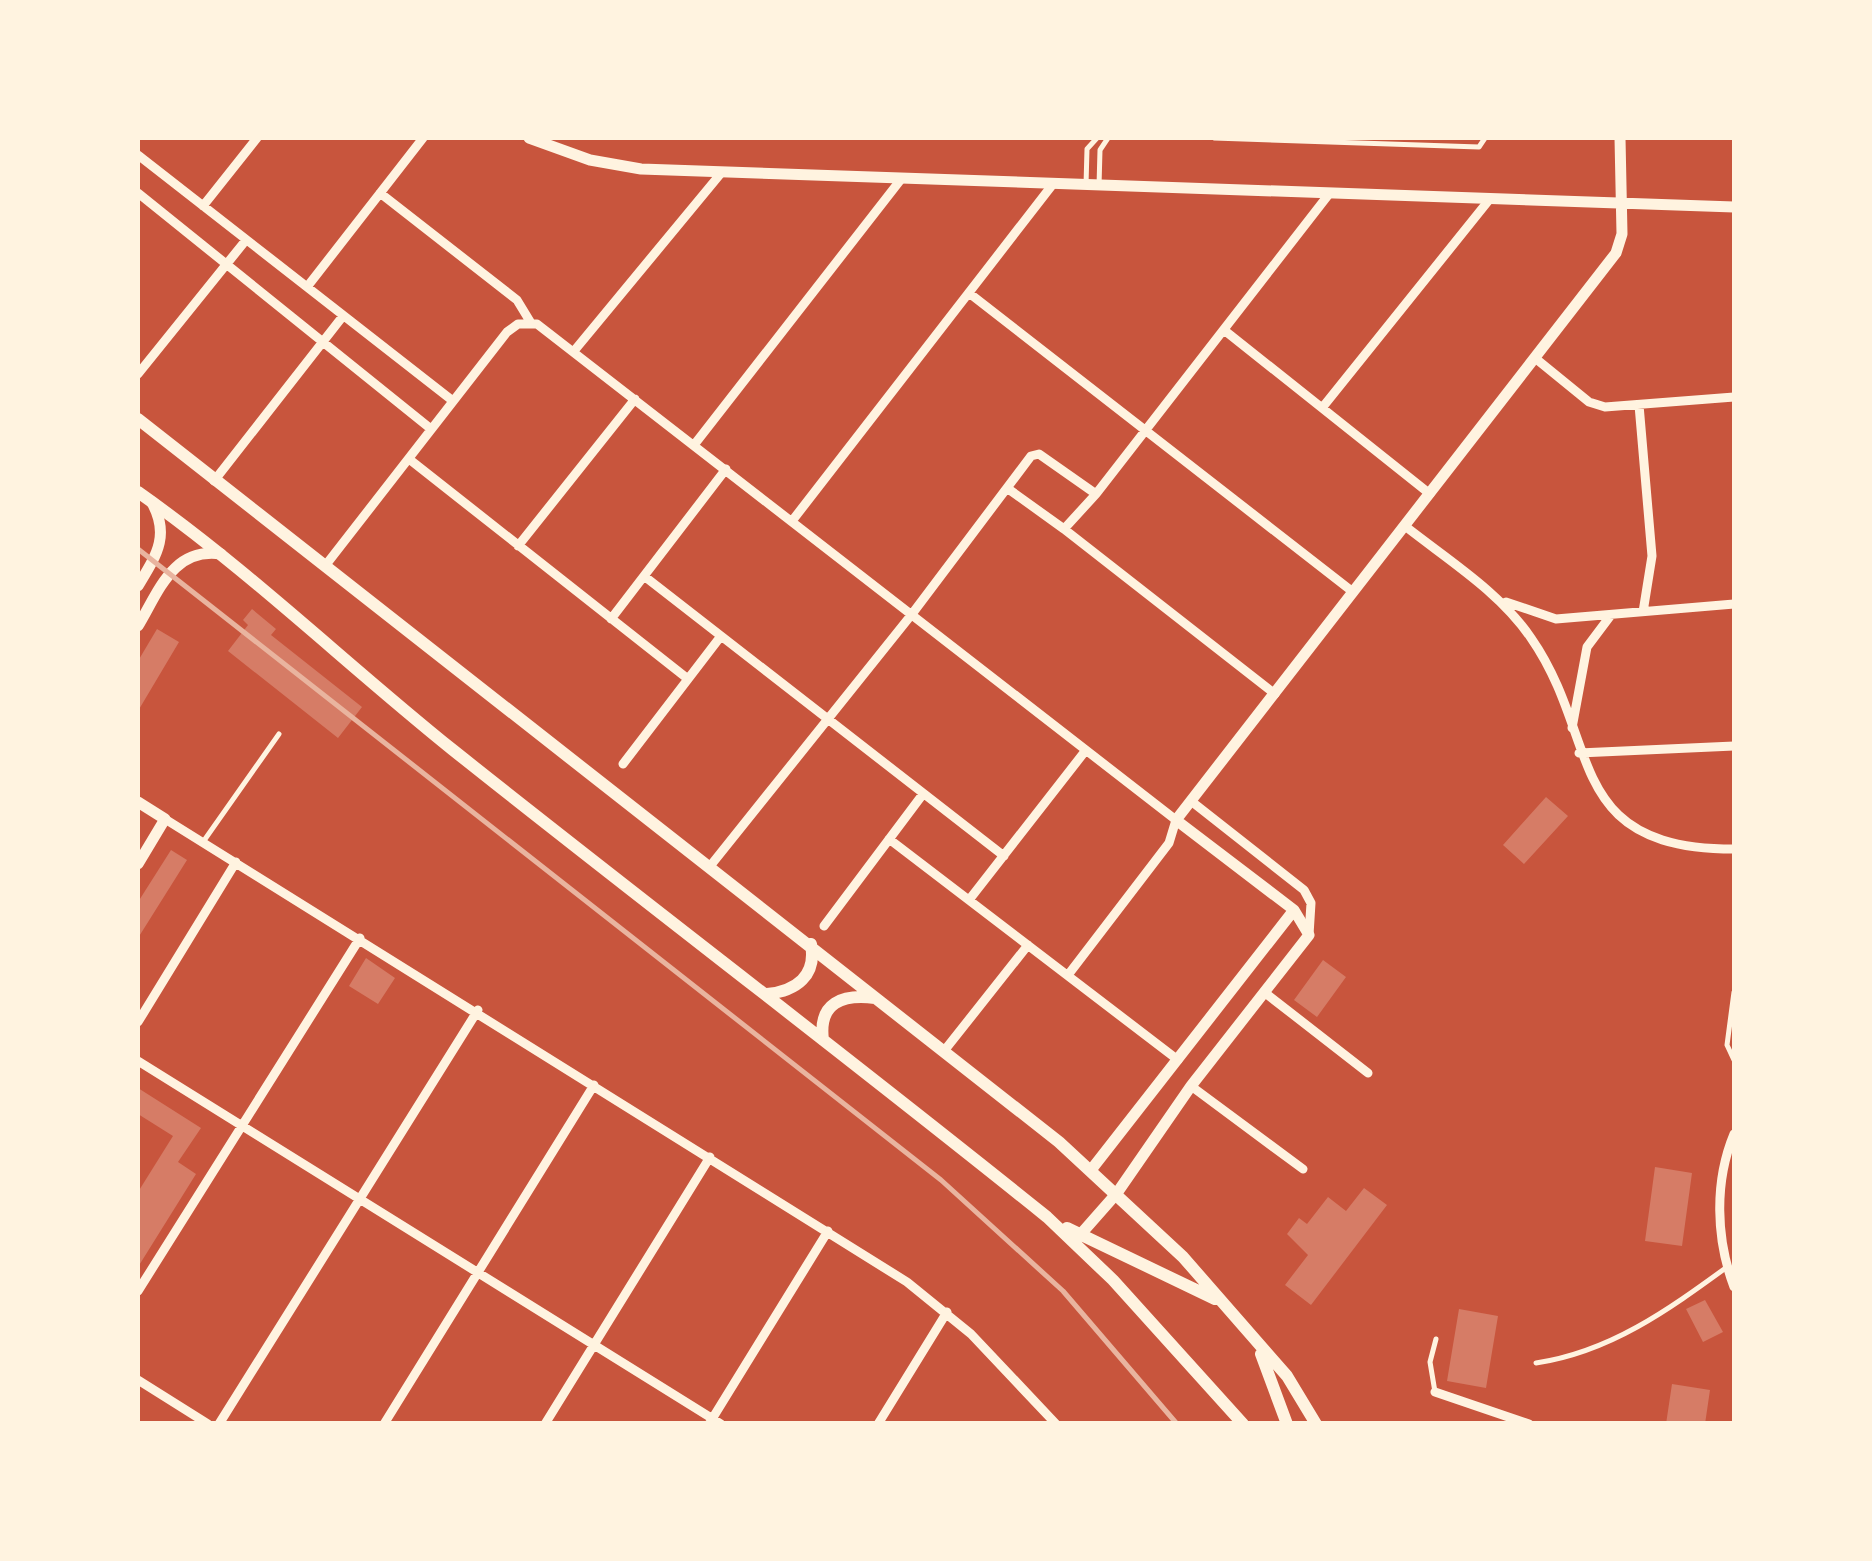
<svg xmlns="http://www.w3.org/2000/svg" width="1872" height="1561" viewBox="0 0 1872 1561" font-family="'Libre Baskerville',serif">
	<rect width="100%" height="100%" fill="#c8553d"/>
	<path fill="#d67c66" d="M 252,609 L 276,629 L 271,635 L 362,707 L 338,738 L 228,651 L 248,625 L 243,620 Z
		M 157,629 L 179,642 L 138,711 L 138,661 Z
		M 1546,797 L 1568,816 L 1524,864 L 1503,845 Z
		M 171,850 L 187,860 L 138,938 L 138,902 Z
		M 366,958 L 395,978 L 378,1004 L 349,986 Z
		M 1323,960 L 1346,977 L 1317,1017 L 1294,1000 Z
		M 138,1088 L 201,1128 L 178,1162 L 196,1174 L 138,1267 L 138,1192 L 173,1136 L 138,1114 Z
		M 1655,1167 L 1692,1173 L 1682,1246 L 1645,1241 Z
		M 1364,1188 L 1387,1205 L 1311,1305 L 1285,1285 L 1308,1255 L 1287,1234 L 1299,1218 L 1307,1224 L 1328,1197 L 1346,1211 Z
		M 1705,1300 L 1723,1332 L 1703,1342 L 1686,1309 Z
		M 1459,1309 L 1498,1316 L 1486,1388 L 1447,1381 Z
		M 1672,1384 L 1710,1390 L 1705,1424 L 1666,1424 Z"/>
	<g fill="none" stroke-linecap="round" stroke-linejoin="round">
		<path stroke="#fff3e0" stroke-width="5" d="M 1214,138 L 1479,147 L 1485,138
			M 1086,185 L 1087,149 L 1097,138
			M 1099,186 L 1100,150 L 1108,138
			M 203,842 L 279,734
			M 1734,992 L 1727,1045 L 1734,1060
			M 1536,1363 C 1610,1352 1668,1310 1727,1267
			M 1435,1392 L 1430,1362 L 1436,1339"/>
		<path stroke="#fff3e0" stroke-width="9" d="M 138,155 L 453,401
			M 138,193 L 431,429
			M 380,193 L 517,300 L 531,323
			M 203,206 L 257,138
			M 307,287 L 423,138
			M 969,293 L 1353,592
			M 1224,330 L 1430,494
			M 574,351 L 722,172
			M 1535,358 L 1589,402 L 1605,407 L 1734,397
			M 138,374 L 246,240
			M 1639,405 L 1652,556 L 1643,612
			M 1322,408 L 1489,200
			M 694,445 L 902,178
			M 409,459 L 688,679
			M 214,481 L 343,316
			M 1096,494 L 1329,194
			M 792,521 L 1053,184
			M 1405,526 C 1448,560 1500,592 1531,638 C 1602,740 1562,849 1734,849
			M 1064,529 L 1275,694
			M 518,546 L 635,399
			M 325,566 L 507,332 L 518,324 L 537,324 L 1176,820 L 1169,843 L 1068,975
			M 644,576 L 1004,856
			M 1506,602 L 1556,619 L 1734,604
			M 611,619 L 726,469
			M 1572,728 L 1587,647 L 1611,615
			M 1579,753 L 1734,746
			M 623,764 L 721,636
			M 1191,801 L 1304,890 L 1311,903 L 1309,935
			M 165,819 L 907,1282 L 971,1334 L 1056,1424
			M 889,839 L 1178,1060
			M 711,865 L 912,614 L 1031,456 L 1039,454 L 1096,494 L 1064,529 L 1007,488
			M 969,900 L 1086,750
			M 824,926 L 923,794
			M 1264,992 L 1368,1073
			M 138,1022 L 236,862
			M 944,1051 L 1028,945
			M 138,1061 L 721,1424
			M 1191,1086 L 1303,1169
			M 1734,1134 C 1714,1182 1716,1239 1734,1287
			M 138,1291 L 360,938
			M 138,1380 L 208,1424
			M 1435,1392 L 1529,1424
			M 219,1424 L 478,1010
			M 384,1424 L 594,1085
			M 545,1424 L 710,1157
			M 709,1424 L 828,1231
			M 878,1424 L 947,1312"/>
		<path stroke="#fff3e0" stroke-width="11" d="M 529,138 L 590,160 L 641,169 L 1734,207
			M 138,586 C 156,556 171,535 151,501
			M 138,626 C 159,591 173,547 221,554
			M 138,802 L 165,819 L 138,864
			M 1091,1170 L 1294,910
			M 1080,1235 L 1117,1193 L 1191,1086 L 1309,935 L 1294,910 L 1176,820 L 1616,253 L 1622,234 L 1620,138"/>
		<path stroke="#fff3e0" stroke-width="12" d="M 138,419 L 1059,1142 L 1183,1257 L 1287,1376 L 1316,1424
			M 138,492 C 249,570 347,665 453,750 C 650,907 851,1059 1047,1217 L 1113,1280 L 1243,1424
			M 767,994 C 796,991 817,976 811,944
			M 823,1040 C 818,1002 843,994 875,998
			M 1067,1228 L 1215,1299
			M 1261,1354 L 1287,1424"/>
		<path stroke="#e9b49f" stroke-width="5" d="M 138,549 L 941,1180 L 1063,1291 L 1177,1424"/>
	</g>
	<rect width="1872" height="1561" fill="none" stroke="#fff3e0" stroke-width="280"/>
</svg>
